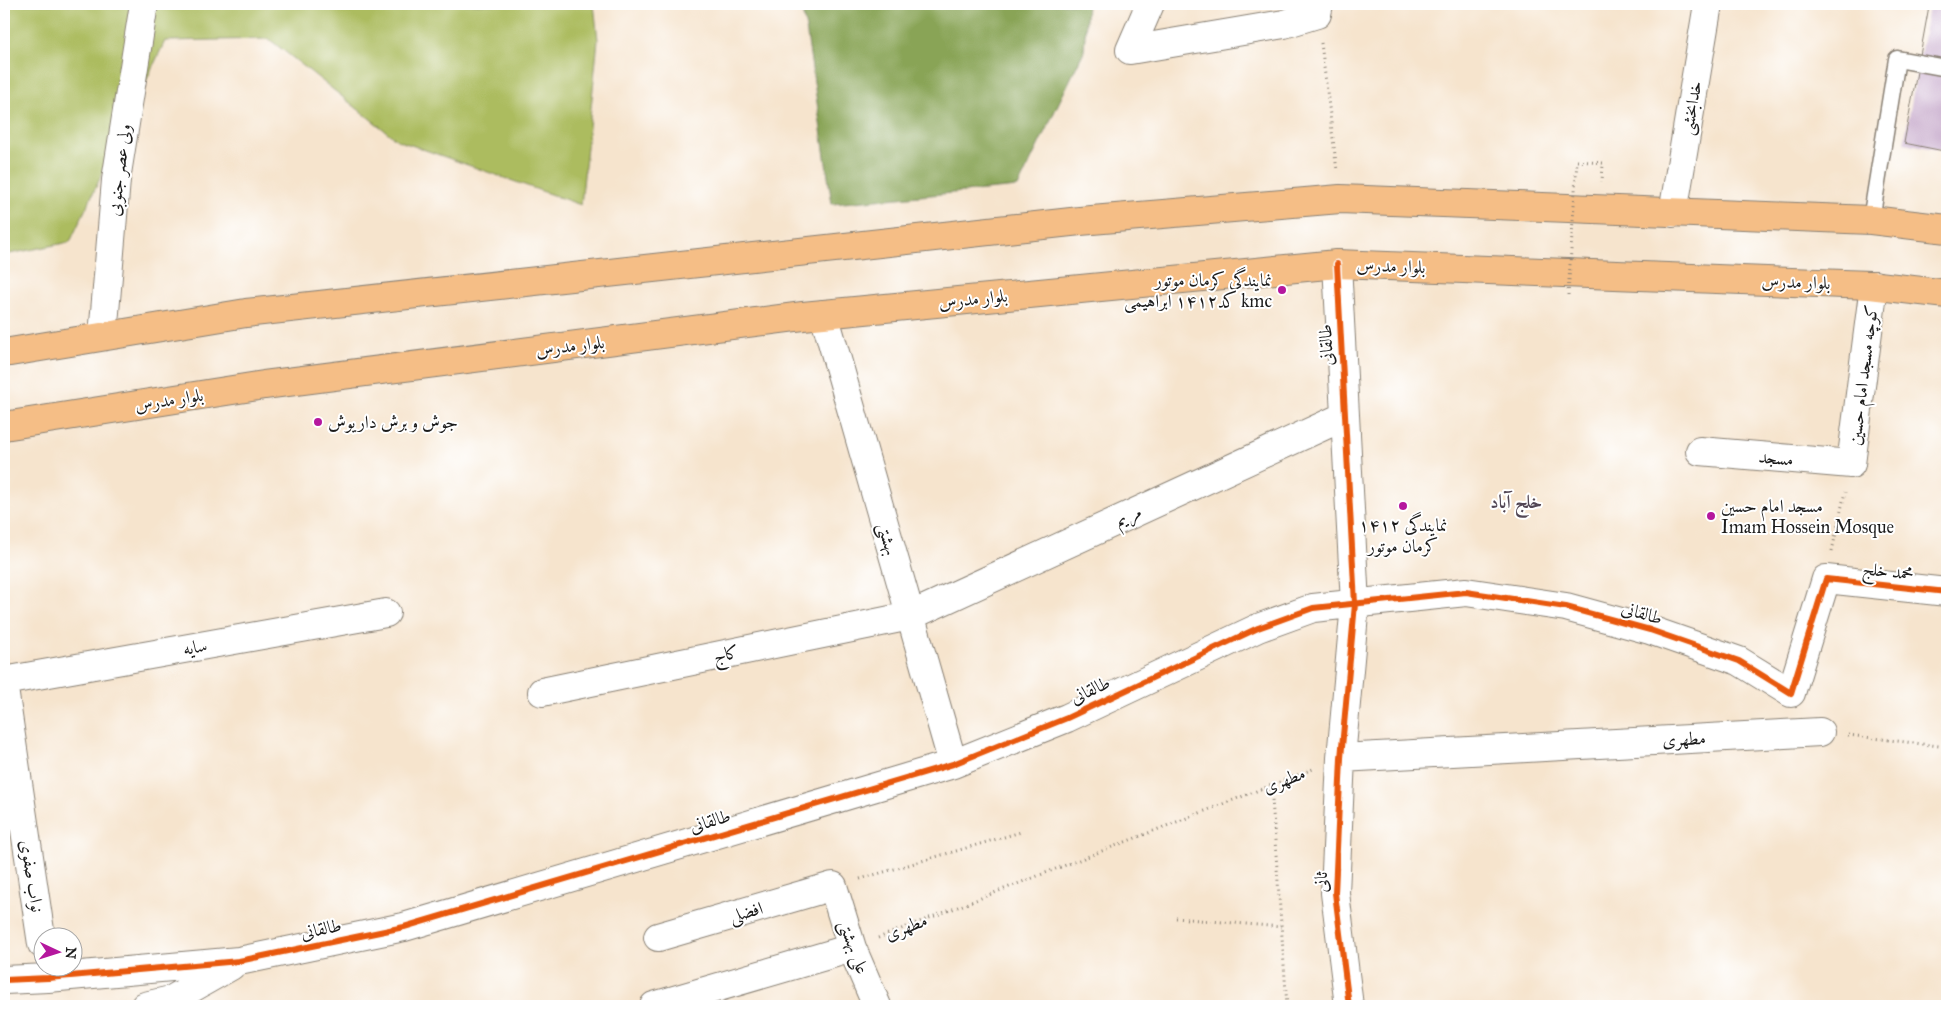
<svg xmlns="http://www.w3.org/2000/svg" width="1951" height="1010" viewBox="0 0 1951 1010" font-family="'IM FELL Great Primer',Amiri,serif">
	<rect width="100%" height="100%" fill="#fff"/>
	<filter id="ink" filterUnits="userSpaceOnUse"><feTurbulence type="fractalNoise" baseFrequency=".02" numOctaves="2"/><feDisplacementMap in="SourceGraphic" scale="10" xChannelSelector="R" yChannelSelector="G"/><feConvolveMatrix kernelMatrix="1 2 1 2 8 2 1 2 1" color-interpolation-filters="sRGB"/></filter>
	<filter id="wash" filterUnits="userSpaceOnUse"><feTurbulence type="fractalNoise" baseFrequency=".0096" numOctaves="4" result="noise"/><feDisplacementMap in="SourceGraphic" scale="20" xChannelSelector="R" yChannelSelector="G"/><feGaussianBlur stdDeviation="1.12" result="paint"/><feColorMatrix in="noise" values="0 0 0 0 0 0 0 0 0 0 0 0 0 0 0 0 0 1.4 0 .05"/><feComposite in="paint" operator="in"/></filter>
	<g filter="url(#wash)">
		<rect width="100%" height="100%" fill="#f6e4cd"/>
		<path fill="#acbc5f" stroke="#646c3e" d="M 4,4 L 594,4 L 598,40 L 581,205 L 397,140 L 269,39 L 165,41 L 70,242 L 4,255 Z"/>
		<path fill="#89a456" stroke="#526039" d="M 800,4 L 1087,4 L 1084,51 L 1018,187 L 832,204 L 806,28 Z"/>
		<g id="blocks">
			<path fill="#ba97c0" d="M 1929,6 L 1947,10 L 1947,135 L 1944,151 L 1904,143 Z"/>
		</g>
	</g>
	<g filter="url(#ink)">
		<use href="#blocks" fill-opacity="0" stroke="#898074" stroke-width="1"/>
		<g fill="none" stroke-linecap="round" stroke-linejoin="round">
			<g stroke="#898074" stroke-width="19">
				<path id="service" d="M 1871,220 L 1897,59 L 1947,68"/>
			</g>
			<g stroke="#898074" stroke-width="30">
				<path id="minor" d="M 1130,50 L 1284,24 L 1317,14 L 1319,4
					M 1130,50 L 1150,4
					M 1673,213 L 1708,4
					M 1337,264 L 1355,604 L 1341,758 L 1335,893 L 1349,1006
					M 824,314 L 953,764
					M 103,336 L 116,180 L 144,4
					M 1700,451 L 1851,464 L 1874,285
					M 4,681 L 386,613
					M 4,689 L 42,944
					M 542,692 L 910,616 L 1345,416
					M 1341,758 L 1820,732
					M 658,937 L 833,886 L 852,948 L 877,1006
					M 4,980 L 48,978 L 239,961 L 404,927 L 953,764 L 1067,718 L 1258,628 L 1313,608 L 1466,592 L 1566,607 L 1650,630 L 1739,661 L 1791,693 L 1826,579 L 1947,592
					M 145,1006 L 171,1000 L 231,966
					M 654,1006 L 852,948"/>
			</g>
			<g stroke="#898074" stroke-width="30">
				<path id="trunk" d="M 4,353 L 246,313 L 1080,221 L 1340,199 L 1871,220 L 1947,229
					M 4,426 L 264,385 L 803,316 L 1337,264 L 1870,285 L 1947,294"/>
			</g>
			<path stroke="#898074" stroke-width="3" stroke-dasharray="1 4" stroke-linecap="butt" d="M 1321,43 L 1337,171
				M 1577,161 L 1603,163 L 1602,182
				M 1832,551 L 1845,492
				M 1848,735 L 1947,747
				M 1271,785 L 1287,1006
				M 860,879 L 1021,832
				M 1176,918 L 1281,927
				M 878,938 L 1313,769"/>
			<use href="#service" stroke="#fff" stroke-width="16"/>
			<use href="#minor" stroke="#fff" stroke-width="28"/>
			<use href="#trunk" stroke="#f5be86" stroke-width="28"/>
			<path stroke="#898074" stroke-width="3" stroke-dasharray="1 4" stroke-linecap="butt" d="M 1568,295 L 1577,161"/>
			<g stroke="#fff" stroke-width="9">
				<path id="cycleway" d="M 1337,264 L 1355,604 L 1341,758 L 1335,893 L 1349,1006
					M 4,980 L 48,978 L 239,961 L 404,927 L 953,764 L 1067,718 L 1258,628 L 1313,608 L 1466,592 L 1566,607 L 1650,630 L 1739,661 L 1791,693 L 1826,579 L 1947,592"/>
			</g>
			<use href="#cycleway" stroke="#e8590c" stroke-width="6"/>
		</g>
	</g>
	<g fill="#b5179e" stroke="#fff" stroke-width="2">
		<circle cx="1282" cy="290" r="5"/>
		<circle cx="318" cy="422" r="5"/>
		<circle cx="1403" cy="506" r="5"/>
		<circle cx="1711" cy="516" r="5"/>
	</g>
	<g text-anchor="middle" stroke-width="4" stroke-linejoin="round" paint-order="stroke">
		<g font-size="18" fill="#1c1c1c" stroke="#fff">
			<text transform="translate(1691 108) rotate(-80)" y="6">خدابخشی</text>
			<text transform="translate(119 170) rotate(-83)" y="6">ولی عصر جنوبی</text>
			<text transform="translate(1391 266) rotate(2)" y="6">بلوار مدرس</text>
			<text transform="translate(1796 282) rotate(2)" y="6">بلوار مدرس</text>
			<text transform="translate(973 299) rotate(-6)" y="6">بلوار مدرس</text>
			<text transform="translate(1326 345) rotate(-93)" y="6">طالقانی</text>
			<text transform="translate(570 346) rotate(-7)" y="6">بلوار مدرس</text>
			<text transform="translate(1863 375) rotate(-83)" y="6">کوچه مسجد امام حسین</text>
			<text transform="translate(169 400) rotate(-9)" y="6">بلوار مدرس</text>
			<text transform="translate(1776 458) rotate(5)" y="6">مسجد</text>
			<text transform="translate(1128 516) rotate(-25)" y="6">مریم</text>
			<text transform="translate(888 539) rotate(74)" y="6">بهشتی</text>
			<text transform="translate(1888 571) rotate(6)" y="6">محمد خلج</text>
			<text transform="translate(1642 613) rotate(16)" y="6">طالقانی</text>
			<text transform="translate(195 647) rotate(-10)" y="6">سایه</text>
			<text transform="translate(726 654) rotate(-12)" y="6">کاج</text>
			<text transform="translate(1090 690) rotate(-25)" y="6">طالقانی</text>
			<text transform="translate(1684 739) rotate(-3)" y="6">مطهری</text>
			<text transform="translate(1284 780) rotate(-21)" y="6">مطهری</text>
			<text transform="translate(710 821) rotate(-17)" y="6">طالقانی</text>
			<text transform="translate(32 876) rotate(81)" y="6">نواب صفوی</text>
			<text transform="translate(1321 882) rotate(-90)" y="6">ثانی</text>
			<text transform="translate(746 912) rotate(-16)" y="6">افضلی</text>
			<text transform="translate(906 927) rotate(-21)" y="6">مطهری</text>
			<text transform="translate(321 929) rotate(-12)" y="6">طالقانی</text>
			<text transform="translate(854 947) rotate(70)" y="6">علی بهشتی</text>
		</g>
		<g font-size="18" fill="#1c1c1c" stroke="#fff" text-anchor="start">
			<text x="1272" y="286" text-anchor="end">نمایندگی کرمان موتور<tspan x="1272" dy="21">کد۱۴۱۲ ابراهیمی kmc</tspan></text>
			<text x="328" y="428">جوش و برش داریوش</text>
			<text x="1721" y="512">مسجد امام حسین<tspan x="1721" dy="21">Imam Hossein Mosque</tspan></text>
			<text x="1403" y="531" text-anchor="middle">نمایندگی ۱۴۱۲<tspan x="1403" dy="21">کرمان موتور</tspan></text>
		</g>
		<g font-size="19" font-weight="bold" fill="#534755" stroke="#fff">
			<text x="1516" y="508">خلج آباد</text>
		</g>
	</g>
	<rect width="1951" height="1010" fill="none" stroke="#fff" stroke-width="20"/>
	<g transform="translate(58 952) rotate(94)"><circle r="24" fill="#ffffff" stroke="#a4a4a4"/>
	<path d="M0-4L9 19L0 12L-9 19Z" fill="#b5179e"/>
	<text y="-8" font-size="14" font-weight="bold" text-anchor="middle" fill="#1c1c1c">N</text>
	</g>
</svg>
